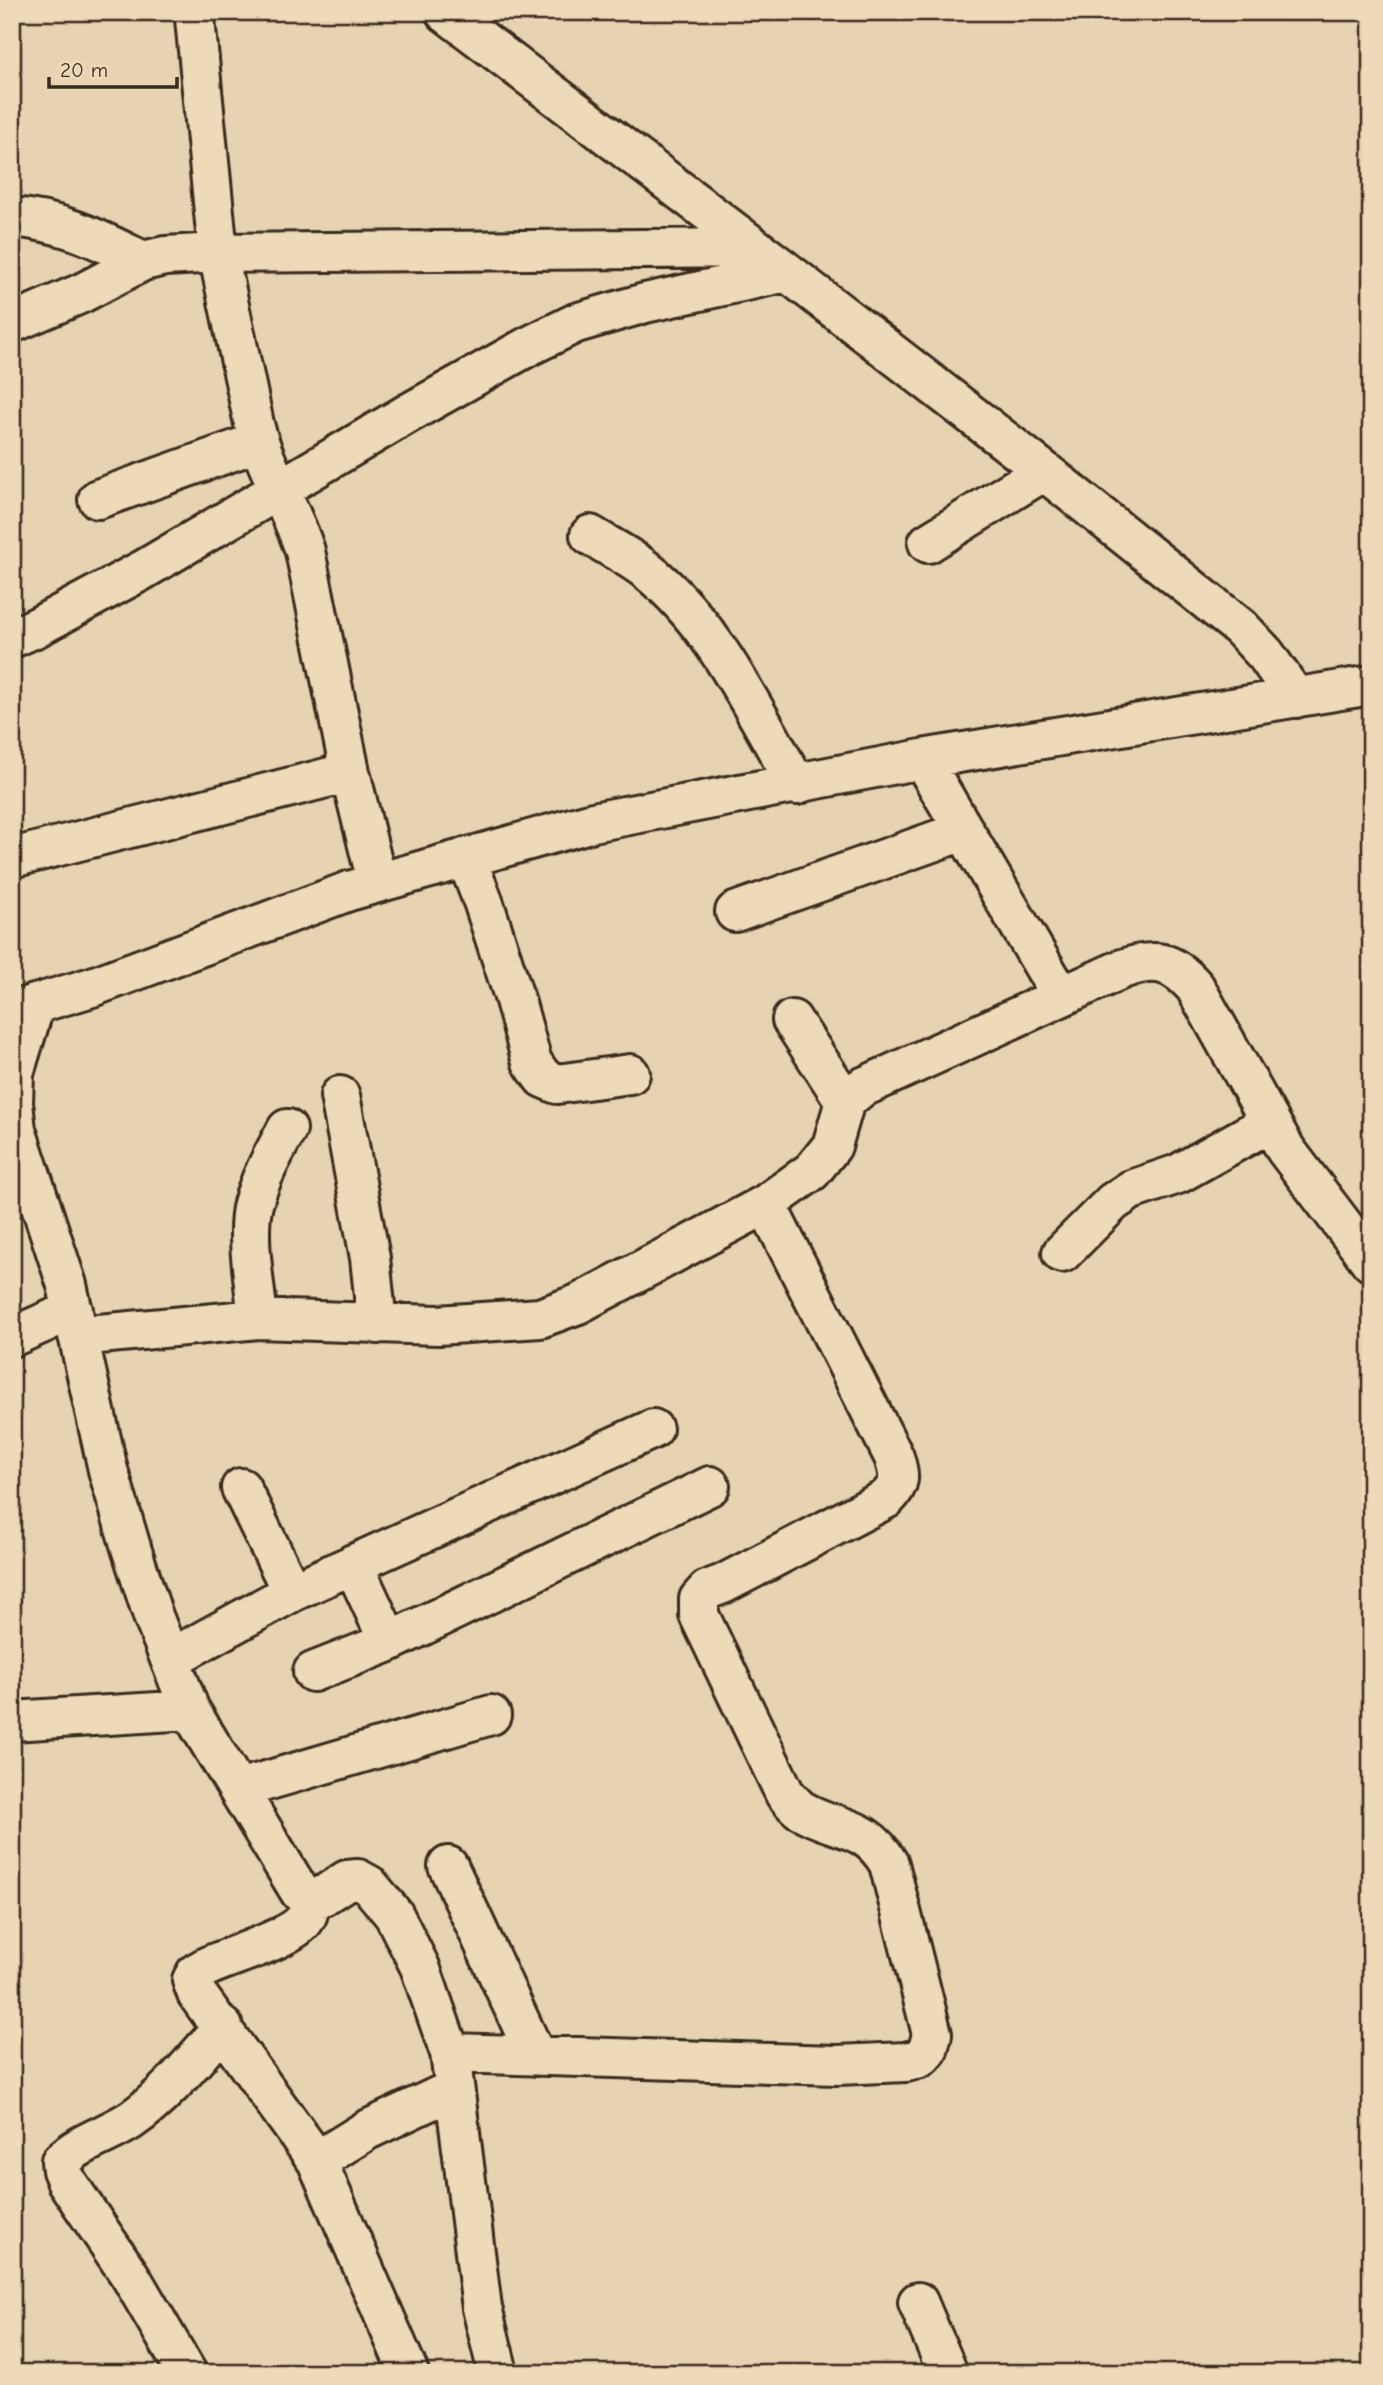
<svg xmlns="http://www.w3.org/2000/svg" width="1383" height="2385" viewBox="0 0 1383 2385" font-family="'Comic Neue',sans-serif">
	<rect width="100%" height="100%" fill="#e7d3b2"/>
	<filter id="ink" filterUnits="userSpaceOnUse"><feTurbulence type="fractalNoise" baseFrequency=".0143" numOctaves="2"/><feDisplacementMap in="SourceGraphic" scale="14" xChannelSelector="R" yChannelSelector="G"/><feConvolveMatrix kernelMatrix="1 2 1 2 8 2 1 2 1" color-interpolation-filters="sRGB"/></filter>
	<g filter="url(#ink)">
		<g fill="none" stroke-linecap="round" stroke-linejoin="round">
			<g stroke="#3b2a1e" stroke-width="44">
				<path id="minor" d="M 445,12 L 787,272 L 1044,471 L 1241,628 L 1266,655 L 1296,698
					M 195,19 L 218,253 L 254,424 C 265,469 291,507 305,551 L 350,772 L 377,882
					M 12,217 C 66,222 95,238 143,261
					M 12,323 L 82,293 L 143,261 L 165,256 L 218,253 L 754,248
					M 98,499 L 258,442
					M 590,535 C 608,546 628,556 645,569 C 715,624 753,710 797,785
					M 928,543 L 1044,471
					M 12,638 L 37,627 L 143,570 L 407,414 L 527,347 L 576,323 L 645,303 L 787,272
					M 922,759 L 1061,996
					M 466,857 L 484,904 L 515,1000 L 532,1062 L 543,1078 L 557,1084 L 630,1074
					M 12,858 L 350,772
					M 735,912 L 963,831
					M 35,1004 L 14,1073 L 13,1103 L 16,1130 L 67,1285 L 108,1470 L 132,1551 L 153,1616 L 190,1710 L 300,1892 L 308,1898 L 321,1897 L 347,1880 L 358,1879 L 369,1885 L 394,1915 L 420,1967 L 450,2053 L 482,2308 L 498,2373
					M 12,1011 L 92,987 L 349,891 L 593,822 L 922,759 L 1371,685
					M 792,1020 L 845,1101
					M 340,1096 L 370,1258 L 377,1324
					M 1062,1253 L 1113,1202 L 1131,1190 L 1178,1174 L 1269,1123
					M 258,1319 C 255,1286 245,1235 253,1204 C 260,1178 274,1153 287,1129
					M 78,1336 L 258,1319 L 438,1325 L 540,1318 L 578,1304 L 766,1204 L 812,1171 L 832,1146 L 845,1101 L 861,1088 L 1122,969 C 1155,958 1171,960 1195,987 L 1286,1150 L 1371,1262
					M 12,1337 L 73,1310
					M 241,1488 L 292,1592
					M 353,1564 L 389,1642
					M 170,1659 L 292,1592 L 653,1429
					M 313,1672 L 389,1642 L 710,1486
					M 12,1721 L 190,1710
					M 239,1789 L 491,1715
					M 448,1866 L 536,2056
					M 308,1898 C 309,1906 310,1912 305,1919 C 293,1938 230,1956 208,1966 L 196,1973 L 192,1980 L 197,1994 L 317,2161 L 409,2373
					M 450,2053 L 837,2065 L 906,2062 L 920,2058 L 928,2050 L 932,2034 L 889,1864 C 866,1823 836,1831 801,1810 C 795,1806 790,1799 785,1794 L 699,1615 L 699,1599 L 707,1590 L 723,1584 L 886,1499 C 901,1484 900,1477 894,1457 L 766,1204
					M 317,2161 L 367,2130 L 454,2089
					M 918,2302 L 948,2373
					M 187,2373 L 131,2277 L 67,2182 L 62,2170 L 61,2161 C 80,2142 108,2135 131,2120 C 167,2095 194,2060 223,2027"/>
			</g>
			<use href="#minor" stroke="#eedab8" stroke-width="38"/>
		</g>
	</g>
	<rect width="1383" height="2385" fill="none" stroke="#eedab8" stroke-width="42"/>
	<rect x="21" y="21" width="1341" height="2343" fill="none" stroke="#3b2a1e" stroke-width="2.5" filter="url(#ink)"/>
	<path d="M49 77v10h128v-10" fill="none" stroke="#3b2a1e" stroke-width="3.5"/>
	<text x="60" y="77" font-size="21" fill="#3b2a1e" stroke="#eedab8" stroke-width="5" paint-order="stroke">20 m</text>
</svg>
